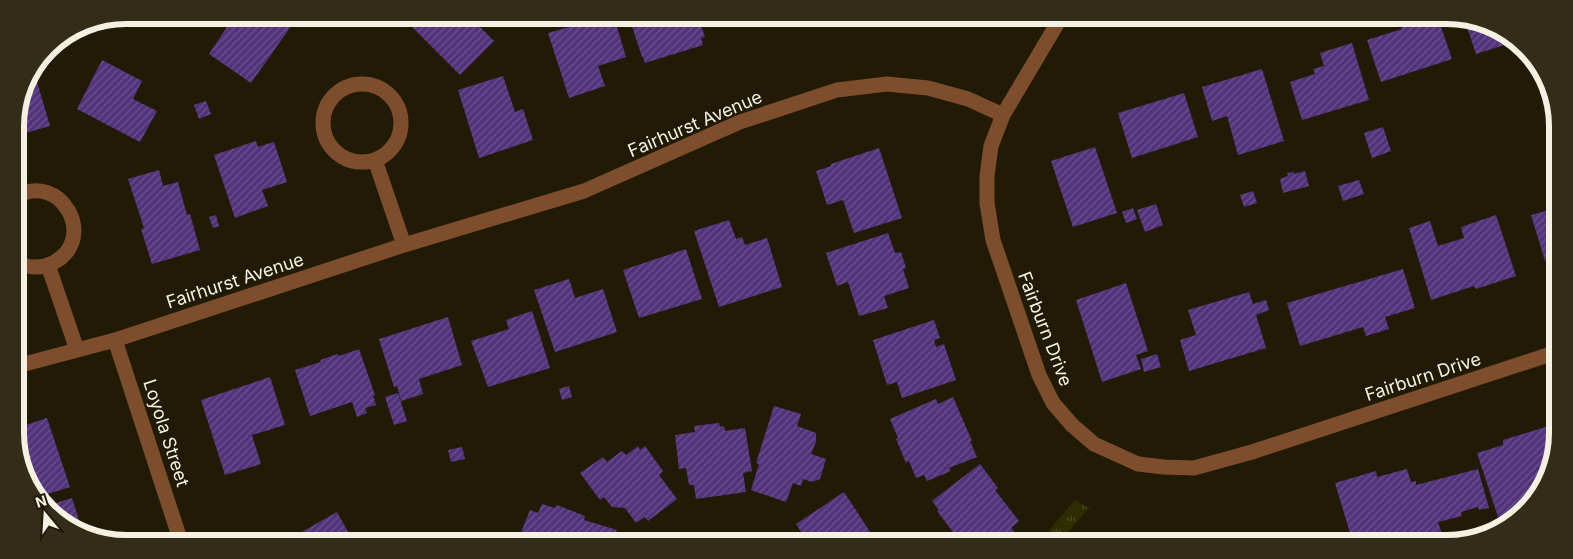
<svg xmlns="http://www.w3.org/2000/svg" width="1573" height="559" viewBox="0 0 1573 559" font-family="Inter,sans-serif">
	<defs>
		<pattern id="park-tufts" width="24" height="20" patternUnits="userSpaceOnUse" patternTransform="scale(1.25)"><rect width="24" height="20" fill="#2c2e02"/><path d="M3 7l-1-3M5 7V3M7 7l1-3M15 17l-1-3M17 17v-4M19 17l1-3" fill="none" stroke="#4b4d27"/></pattern>
		<pattern id="building-hatch" width="6" height="6" patternUnits="userSpaceOnUse" patternTransform="scale(1.25)"><rect width="6" height="6" fill="#52337b"/><path d="M-1 1l2-2M0 6l6-6M5 7l2-2" fill="none" stroke="#6c518d"/></pattern>
	</defs>
	<rect width="100%" height="100%" fill="#211b06"/>
	<path fill="url(#park-tufts)" d="M 1075,500 L 1089,508 L 1059,542 L 1039,542 Z"/>
	<path fill="url(#building-hatch)" d="M 235,15 L 285,16 L 294,22 L 251,83 L 209,54 Z
		M 418,16 L 469,16 L 494,41 L 460,75 L 410,25 Z
		M 603,17 L 614,17 L 626,57 L 598,66 L 605,86 L 569,98 L 548,33 Z
		M 629,17 L 698,17 L 705,37 L 701,38 L 703,45 L 645,63 L 643,57 L 642,57 Z
		M 721,18 L 748,18 L 724,26 Z
		M 1415,21 L 1439,21 L 1452,59 L 1381,82 L 1367,40 L 1402,29 L 1401,25 Z
		M 1465,21 L 1482,21 L 1514,42 L 1476,54 Z
		M 1352,43 L 1369,100 L 1302,120 L 1290,82 L 1315,74 L 1313,69 L 1324,66 L 1320,53 Z
		M 102,60 L 142,81 L 133,99 L 157,111 L 140,142 L 77,109 Z
		M 1262,69 L 1284,141 L 1238,155 L 1227,116 L 1212,121 L 1202,87 Z
		M 35,75 L 50,126 L 15,136 L 15,119 L 26,77 Z
		M 503,76 L 515,112 L 523,109 L 533,140 L 479,158 L 458,90 Z
		M 1184,93 L 1198,137 L 1132,158 L 1118,113 Z
		M 206,101 L 211,114 L 199,119 L 194,105 Z
		M 1383,127 L 1391,151 L 1372,158 L 1364,133 Z
		M 256,141 L 258,147 L 274,142 L 287,182 L 262,190 L 268,206 L 235,218 L 214,155 Z
		M 1095,147 L 1117,213 L 1073,227 L 1051,161 Z
		M 879,148 L 902,218 L 854,233 L 843,200 L 827,205 L 816,171 L 831,166 L 831,164 Z
		M 159,170 L 163,186 L 178,182 L 187,215 L 190,214 L 200,250 L 152,264 L 141,229 L 144,228 L 128,179 Z
		M 1305,171 L 1309,186 L 1283,193 L 1280,179 L 1288,176 L 1287,173 L 1294,172 L 1294,174 Z
		M 1359,180 L 1364,194 L 1343,201 L 1338,186 Z
		M 1253,191 L 1257,203 L 1244,207 L 1240,195 Z
		M 1156,204 L 1163,225 L 1145,232 L 1137,210 Z
		M 1133,208 L 1137,219 L 1126,223 L 1122,212 Z
		M 1556,208 L 1555,258 L 1545,261 L 1531,215 Z
		M 216,215 L 219,226 L 213,228 L 209,217 Z
		M 1496,215 L 1516,276 L 1476,289 L 1474,286 L 1431,300 L 1409,228 L 1430,221 L 1438,246 L 1464,238 L 1461,227 Z
		M 729,220 L 736,239 L 742,237 L 745,245 L 767,238 L 782,287 L 719,307 L 694,231 Z
		M 888,233 L 895,253 L 901,252 L 906,268 L 903,269 L 909,288 L 884,296 L 888,308 L 859,316 L 848,282 L 837,286 L 826,253 Z
		M 686,249 L 702,299 L 639,318 L 623,270 Z
		M 1403,269 L 1415,308 L 1385,317 L 1389,329 L 1366,336 L 1363,327 L 1300,346 L 1287,303 Z
		M 569,279 L 575,298 L 603,289 L 617,332 L 555,352 L 534,290 Z
		M 1126,283 L 1148,351 L 1136,355 L 1141,369 L 1102,382 L 1076,300 Z
		M 1249,292 L 1253,304 L 1266,300 L 1269,310 L 1256,315 L 1266,348 L 1189,371 L 1180,340 L 1196,335 L 1188,310 Z
		M 532,311 L 550,368 L 488,387 L 471,341 L 509,329 L 506,320 Z
		M 448,317 L 462,365 L 419,379 L 423,394 L 401,401 L 397,386 L 394,387 L 379,339 Z
		M 934,320 L 940,338 L 934,340 L 936,347 L 944,344 L 956,380 L 902,398 L 897,382 L 887,385 L 873,340 Z
		M 359,349 L 375,395 L 373,396 L 376,405 L 365,408 L 367,413 L 357,417 L 352,402 L 310,416 L 295,370 L 321,362 L 320,360 L 338,354 L 339,356 Z
		M 1157,354 L 1161,367 L 1144,372 L 1141,359 Z
		M 270,377 L 285,425 L 252,435 L 261,464 L 225,475 L 201,400 Z
		M 569,386 L 572,397 L 562,400 L 559,389 Z
		M 398,393 L 407,421 L 394,425 L 385,397 Z
		M 953,397 L 972,441 L 970,441 L 977,457 L 949,468 L 951,471 L 927,481 L 924,475 L 916,478 L 909,461 L 906,463 L 896,439 L 898,438 L 890,419 L 936,399 L 938,404 Z
		M 774,406 L 801,414 L 797,426 L 816,433 L 816,442 L 811,454 L 826,459 L 820,479 L 812,482 L 803,479 L 801,486 L 793,483 L 786,502 L 751,490 L 759,464 L 756,463 Z
		M 47,418 L 70,487 L 38,497 L 17,454 L 17,428 Z
		M 719,423 L 720,427 L 724,426 L 725,431 L 745,428 L 752,471 L 743,473 L 746,492 L 696,499 L 694,485 L 689,485 L 686,468 L 679,469 L 675,435 L 695,432 L 694,426 Z
		M 1549,426 L 1551,434 L 1553,434 L 1552,468 L 1515,521 L 1501,526 L 1477,453 L 1503,445 L 1503,440 Z
		M 638,446 L 640,450 L 645,446 L 663,471 L 659,475 L 677,499 L 648,521 L 645,517 L 636,523 L 625,508 L 612,507 L 604,497 L 600,500 L 580,473 L 603,457 L 607,462 L 622,451 L 626,455 Z
		M 462,447 L 465,459 L 451,462 L 448,450 Z
		M 980,464 L 998,488 L 995,490 L 1019,521 L 1011,528 L 1014,531 L 1004,539 L 1007,542 L 955,542 L 950,535 L 953,532 L 937,511 L 939,510 L 932,501 Z
		M 1407,469 L 1411,482 L 1416,481 L 1416,485 L 1478,469 L 1489,508 L 1479,510 L 1478,507 L 1461,512 L 1462,516 L 1438,522 L 1445,544 L 1396,544 L 1395,542 L 1388,544 L 1353,543 L 1335,483 L 1376,471 L 1377,477 Z
		M 844,492 L 876,541 L 807,541 L 796,524 Z
		M 72,498 L 83,533 L 43,507 Z
		M 542,504 L 555,508 L 557,505 L 585,516 L 584,520 L 617,530 L 612,540 L 518,540 L 530,510 L 538,513 Z
		M 337,512 L 352,539 L 294,539 L 293,537 Z"/>
	<g fill="none" stroke-linecap="round" stroke-linejoin="round">
		<path stroke="#7e4e2c" stroke-width="15" d="M 1060,19 L 1003,115 L 991,146 L 987,176 L 987,203 L 993,240 L 1039,375 L 1053,403 L 1072,425 L 1094,444 L 1138,464 L 1164,467 L 1194,468 L 1252,452 L 1554,353
			M323 123a39 39 0 1 1 78 0a39 39 0 1 1-78 0Z
			M 375,160 L 404,245
			M 16,197 C 59,170 100,238 53,263 C 41,269 27,268 16,262
			M 48,265 L 77,350
			M 115,340 L 180,539
			M 17,366 L 115,340 L 404,245 L 584,191 L 740,122 L 837,90 L 887,84 L 928,88 L 968,99 L 1003,115"/>
	</g>
	<g text-anchor="middle" stroke-width="4" stroke-linejoin="round" paint-order="stroke">
		<g font-size="18" fill="#f4f0e2" stroke="#211b06">
			<text transform="translate(695 124) rotate(-23)" y="6">Fairhurst Avenue</text>
			<text transform="translate(235 281) rotate(-18)" y="6">Fairhurst Avenue</text>
			<text transform="translate(1045 329) rotate(69)" y="6">Fairburn Drive</text>
			<text transform="translate(1423 377) rotate(-18)" y="6">Fairburn Drive</text>
			<text transform="translate(166 433) rotate(72)" y="6">Loyola Street</text>
		</g>
	</g>
	<path d="M0 0H1573V559H0ZM126 24H1447A102 102 0 0 1 1549 126V433A102 102 0 0 1 1447 535H126A102 102 0 0 1 24 433V126A102 102 0 0 1 126 24Z" fill="#322c18" fill-rule="evenodd"/>
	<path fill="none" stroke="#f4f0e2" stroke-width="6" d="M126 24H1447A102 102 0 0 1 1549 126V433A102 102 0 0 1 1447 535H126A102 102 0 0 1 24 433V126A102 102 0 0 1 126 24Z"/>
	<g transform="translate(45 514) rotate(342)" stroke="#211b06" stroke-width="4" paint-order="stroke">
	<path d="M0-4L9 19L0 12L-9 19Z" fill="#f4f0e2"/>
	<text y="-8" font-size="14" font-weight="bold" text-anchor="middle" fill="#f4f0e2">N</text>
	</g>
</svg>
